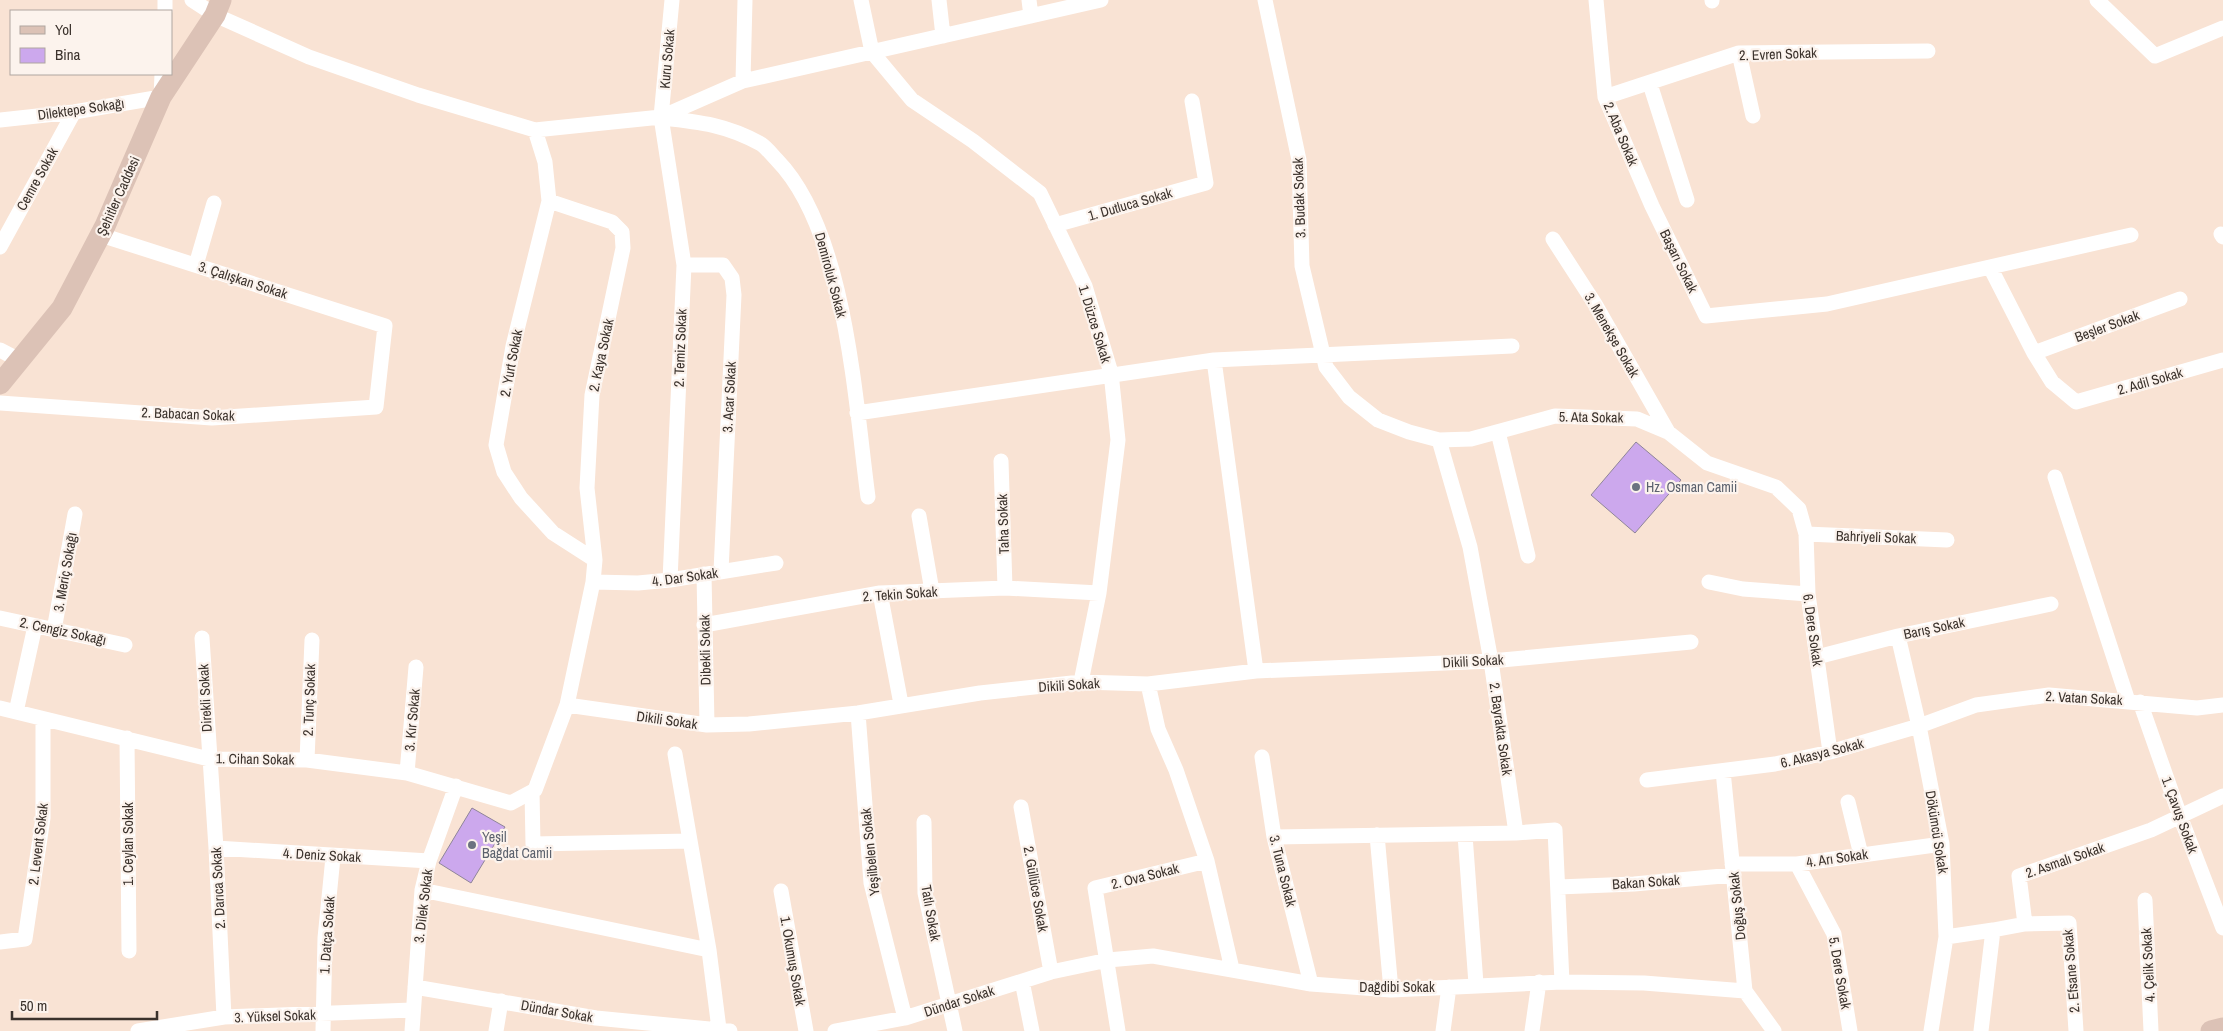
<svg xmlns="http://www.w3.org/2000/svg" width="2223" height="1031" viewBox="0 0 2223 1031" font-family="'Archivo Narrow',sans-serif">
	<rect width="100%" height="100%" fill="#f9e3d4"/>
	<path fill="#cca8ed" stroke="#8f8599" d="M 1636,442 L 1681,480 L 1635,533 L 1591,495 Z
		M 472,808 L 505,827 L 471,883 L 439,863 Z"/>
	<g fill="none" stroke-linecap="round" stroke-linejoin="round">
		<path stroke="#fff" stroke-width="15" d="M 192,0 L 215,15 L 309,57 L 418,95 L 535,130 L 661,117 L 743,81 L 1101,0
			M 861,0 L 872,52 L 912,100 L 973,141 L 1040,193 L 1085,286 L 1111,373 L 1118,440 L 1099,593 L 1081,682
			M 939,0 L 943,36
			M 1029,0 L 1031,16
			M 1265,0 L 1299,160 L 1302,266 L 1326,367 L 1349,397 L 1378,420 L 1409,432 L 1439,440 L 1471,439 L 1555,416 L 1637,419 L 1668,432 L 1707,463 L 1776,487 L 1799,509 L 1806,534 L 1808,594 L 1830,752
			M 1596,0 L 1605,97 L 1652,206 L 1706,316 L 1827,304 L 2131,235
			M 1712,0 L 1712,1
			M 2097,0 L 2155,56 L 2223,28
			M 165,11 L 165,0
			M 1739,53 L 1753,116
			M 743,81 L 745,0
			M 1650,84 L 1687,200
			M 1605,97 L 1739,53 L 1928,51
			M 663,118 C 700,122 727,125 761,144 C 767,148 772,155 777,160 C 846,231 855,401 868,497
			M 0,120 L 74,112 L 161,97 L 162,74
			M 535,130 L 545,162 L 549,201 L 513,346 L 496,445 L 504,472 L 521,498 L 553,533 L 595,560
			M 549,201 L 612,222 L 622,232 L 623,248 L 592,395 L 587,488 L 595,560 L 593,582 L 567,705
			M 1055,225 L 1206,183 L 1192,101
			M 2221,234 L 2223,237
			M 1553,239 L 1595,304 L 1668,432
			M 0,247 L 74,112
			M 196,265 L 214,203
			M 684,265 L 723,265 L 732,278 L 734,295 L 721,571
			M 1990,267 L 2034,353 L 2052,382 L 2076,402 L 2223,360
			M 0,350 L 21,361
			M 2034,353 L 2180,299
			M 1214,360 L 1256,671
			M 0,403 L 212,418 L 376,407 L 385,326 L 101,235
			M 857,413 L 1214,360 L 1512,346
			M 1498,432 L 1528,556
			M 1439,440 L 1470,547 L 1491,661 L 1516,833 L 1555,830 L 1562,982
			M 1001,461 L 1005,588
			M 2055,477 L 2128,701
			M 919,516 L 932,591
			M 1806,534 L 1947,540
			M 704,574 L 707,725
			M 670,580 L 684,265 L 661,117 L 672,0
			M 593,582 L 638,583 L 670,580 L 776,563
			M 1709,582 L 1743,589 L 1808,594
			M 880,593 L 901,704
			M 0,618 L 125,645
			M 704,625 L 880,593 L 1005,588 L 1099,593
			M 54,630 L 75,514
			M 1898,636 L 1919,726 L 1942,844 L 1946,937 L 1931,1031
			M 202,638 L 216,848 L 224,1017
			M 1817,657 L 1898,636 L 2051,604
			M 1148,684 L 1158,729 L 1176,770 L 1207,861 L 1232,969
			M 2140,702 L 2180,816 L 2223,928
			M 0,708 L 209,759 L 307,760 L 407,773 L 511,803 L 535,790 L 567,705 L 707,725 L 749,724 L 858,713 L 980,693 L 1081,682 L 1148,684 L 1256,671 L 1491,661 L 1691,642
			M 16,712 L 35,626
			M 858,713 L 871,883 L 905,1018
			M 127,738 L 129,951
			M 675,754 L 709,950 L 719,1029
			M 1262,757 L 1274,837 L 1311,984
			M 307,760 L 312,640
			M 1723,771 L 1745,991 L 1774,1031
			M 407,773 L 416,667
			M 1647,780 L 1775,764 L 1830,752 L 1919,726 L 1976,705 L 2049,695 L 2197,708 L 2223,705
			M 532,792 L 533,844 L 690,841
			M 1848,802 L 1861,855
			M 1021,807 L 1051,972
			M 924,822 L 925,893 L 955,1031
			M 1377,835 L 1391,990
			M 1465,835 L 1476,984
			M 1274,837 L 1516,833
			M 216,848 L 429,861
			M 1732,864 L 1797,864 L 1942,844
			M 1797,864 L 1834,934 L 1850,1031
			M 1558,887 L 1634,884 L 1734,875
			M 422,890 L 709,950
			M 781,891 L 806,1031
			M 2145,900 L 2151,1031
			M 2025,924 L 2069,923 L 2076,1031
			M 1946,937 L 1993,930
			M 0,942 L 25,939 L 43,818 L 43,719
			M 1022,981 L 1032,1031
			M 415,987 L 596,1018 L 730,1031
			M 138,1031 L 224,1017 L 412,1010
			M 323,1031 L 325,938 L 333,857
			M 412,1031 L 422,890 L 429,861 L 456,786
			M 496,1031 L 501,1001
			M 835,1031 L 905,1018 L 1051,972 L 1108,960 L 1153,956 L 1311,984 L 1391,990 L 1562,982 L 1644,983 L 1745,991
			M 1118,1031 L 1095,888 L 1207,861
			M 1443,1031 L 1449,987
			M 1532,1031 L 1539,982
			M 1981,1031 L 1993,930 L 2025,924 L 2019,876 L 2151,830 L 2223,796"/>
		<path stroke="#dcc2b6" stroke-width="21" d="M 0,384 L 62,308 L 105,226 L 161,97 L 215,15 L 221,0
			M 2211,1031 L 2223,1028"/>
	</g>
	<g fill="#6b7280" stroke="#fcf3ed" stroke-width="2">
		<circle cx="1636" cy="487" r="5"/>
		<circle cx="472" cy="845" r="5"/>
	</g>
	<g text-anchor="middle" stroke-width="4.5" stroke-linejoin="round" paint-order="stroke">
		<g font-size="14" fill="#3b322c" stroke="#fcf3ed">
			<text transform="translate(1778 54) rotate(-2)" y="5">2. Evren Sokak</text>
			<text transform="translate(667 59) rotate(-85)" y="5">Kuru Sokak</text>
			<text transform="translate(81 109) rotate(-8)" y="5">Dilektepe Sokağı</text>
			<text transform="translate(1621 134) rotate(67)" y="5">2. Aba Sokak</text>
			<text transform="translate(37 179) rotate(-61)" y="5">Cemre Sokak</text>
			<text transform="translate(118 196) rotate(-66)" y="5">Şehitler Caddesi</text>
			<text transform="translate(1299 198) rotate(-92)" y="5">3. Budak Sokak</text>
			<text transform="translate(1130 204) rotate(-16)" y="5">1. Dutluca Sokak</text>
			<text transform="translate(1679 261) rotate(64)" y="5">Başarı Sokak</text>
			<text transform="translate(831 275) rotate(75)" y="5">Demiroluk Sokak</text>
			<text transform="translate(243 280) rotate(18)" y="5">3. Çalışkan Sokak</text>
			<text transform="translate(1095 324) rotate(73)" y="5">1. Düzce Sokak</text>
			<text transform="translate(2107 326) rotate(-20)" y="5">Beşler Sokak</text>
			<text transform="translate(1612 335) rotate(60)" y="5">3. Menekşe Sokak</text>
			<text transform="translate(680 348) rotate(-88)" y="5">2. Temiz Sokak</text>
			<text transform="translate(601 355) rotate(-78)" y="5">2. Kaya Sokak</text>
			<text transform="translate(511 363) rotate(-79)" y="5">2. Yurt Sokak</text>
			<text transform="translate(2150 381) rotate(-16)" y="5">2. Adil Sokak</text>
			<text transform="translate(729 397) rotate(-87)" y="5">3. Acar Sokak</text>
			<text transform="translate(188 414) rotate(2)" y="5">2. Babacan Sokak</text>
			<text transform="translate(1591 417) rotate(1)" y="5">5. Ata Sokak</text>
			<text transform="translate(1003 524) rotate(-92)" y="5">Taha Sokak</text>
			<text transform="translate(1876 537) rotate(2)" y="5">Bahriyeli Sokak</text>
			<text transform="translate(65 572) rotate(-80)" y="5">3. Meriç Sokağı</text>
			<text transform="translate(685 577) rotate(-8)" y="5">4. Dar Sokak</text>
			<text transform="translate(900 594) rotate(-4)" y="5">2. Tekin Sokak</text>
			<text transform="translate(1934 628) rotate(-12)" y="5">Barış Sokak</text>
			<text transform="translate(1813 630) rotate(82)" y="5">6. Dere Sokak</text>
			<text transform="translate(63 631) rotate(12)" y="5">2. Cengiz Sokağı</text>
			<text transform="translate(705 650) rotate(-91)" y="5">Dibekli Sokak</text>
			<text transform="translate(1473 661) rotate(-3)" y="5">Dikili Sokak</text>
			<text transform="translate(1069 685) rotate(-4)" y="5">Dikili Sokak</text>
			<text transform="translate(205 698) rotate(-93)" y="5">Direkli Sokak</text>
			<text transform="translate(2084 698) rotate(3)" y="5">2. Vatan Sokak</text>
			<text transform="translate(309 700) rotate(-88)" y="5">2. Tunç Sokak</text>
			<text transform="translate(412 720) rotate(-85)" y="5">3. Kır Sokak</text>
			<text transform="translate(667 720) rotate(8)" y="5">Dikili Sokak</text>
			<text transform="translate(1501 729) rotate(82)" y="5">2. Bayrakta Sokak</text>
			<text transform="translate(1822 753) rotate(-14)" y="5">6. Akasya Sokak</text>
			<text transform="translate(255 759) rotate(1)" y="5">1. Cihan Sokak</text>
			<text transform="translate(2180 815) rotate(70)" y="5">1. Çavuş Sokak</text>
			<text transform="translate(1937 832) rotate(81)" y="5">Dökümcü Sokak</text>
			<text transform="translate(38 844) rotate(-83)" y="5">2. Levent Sokak</text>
			<text transform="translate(128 844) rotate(-90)" y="5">1. Ceylan Sokak</text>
			<text transform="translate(870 852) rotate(-96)" y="5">Yeşilbelen Sokak</text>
			<text transform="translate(322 855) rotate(3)" y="5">4. Deniz Sokak</text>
			<text transform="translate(1837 858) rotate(-8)" y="5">4. Arı Sokak</text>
			<text transform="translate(2065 860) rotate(-19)" y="5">2. Asmalı Sokak</text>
			<text transform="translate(1283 871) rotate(76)" y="5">3. Tuna Sokak</text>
			<text transform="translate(1145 876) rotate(-14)" y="5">2. Ova Sokak</text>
			<text transform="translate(1646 882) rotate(-4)" y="5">Bakan Sokak</text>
			<text transform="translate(218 888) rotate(-93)" y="5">2. Darıca Sokak</text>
			<text transform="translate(1036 889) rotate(80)" y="5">2. Güllüce Sokak</text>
			<text transform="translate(423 906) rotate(-83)" y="5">3. Dilek Sokak</text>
			<text transform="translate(1737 906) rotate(-96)" y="5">Doğuş Sokak</text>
			<text transform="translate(931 913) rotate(80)" y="5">Tatlı Sokak</text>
			<text transform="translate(327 935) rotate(-86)" y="5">1. Datça Sokak</text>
			<text transform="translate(793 961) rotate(80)" y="5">1. Okumuş Sokak</text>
			<text transform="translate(2148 965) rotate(-93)" y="5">4. Çelik Sokak</text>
			<text transform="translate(2071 971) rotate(-95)" y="5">2. Efsane Sokak</text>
			<text transform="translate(1840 973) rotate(80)" y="5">5. Dere Sokak</text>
			<text x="1397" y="992">Dağdibi Sokak</text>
			<text transform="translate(959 1001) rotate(-18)" y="5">Dündar Sokak</text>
			<text transform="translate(557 1011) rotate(10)" y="5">Dündar Sokak</text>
			<text transform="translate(275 1016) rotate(-2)" y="5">3. Yüksel Sokak</text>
		</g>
		<g font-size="14" fill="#5b616d" stroke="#fcf3ed" text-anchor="start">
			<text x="1646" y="492">Hz. Osman Camii</text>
			<text x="482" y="842">Yeşil<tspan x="482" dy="16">Bağdat Camii</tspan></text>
		</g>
	</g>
	<rect x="10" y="10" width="162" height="65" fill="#fcf3ed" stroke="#afa6a0"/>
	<rect x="20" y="26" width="25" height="8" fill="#dcc2b6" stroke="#afa6a0"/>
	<text x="55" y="35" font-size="15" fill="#3b322c">Yol</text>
	<rect x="20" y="48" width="25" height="15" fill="#cca8ed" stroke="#afa6a0"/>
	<text x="55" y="60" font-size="15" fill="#3b322c">Bina</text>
	<path d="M12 1011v8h145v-8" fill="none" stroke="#3b322c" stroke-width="2.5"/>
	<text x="20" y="1011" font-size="15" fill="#3b322c" stroke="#fcf3ed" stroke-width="4" paint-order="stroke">50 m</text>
</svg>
